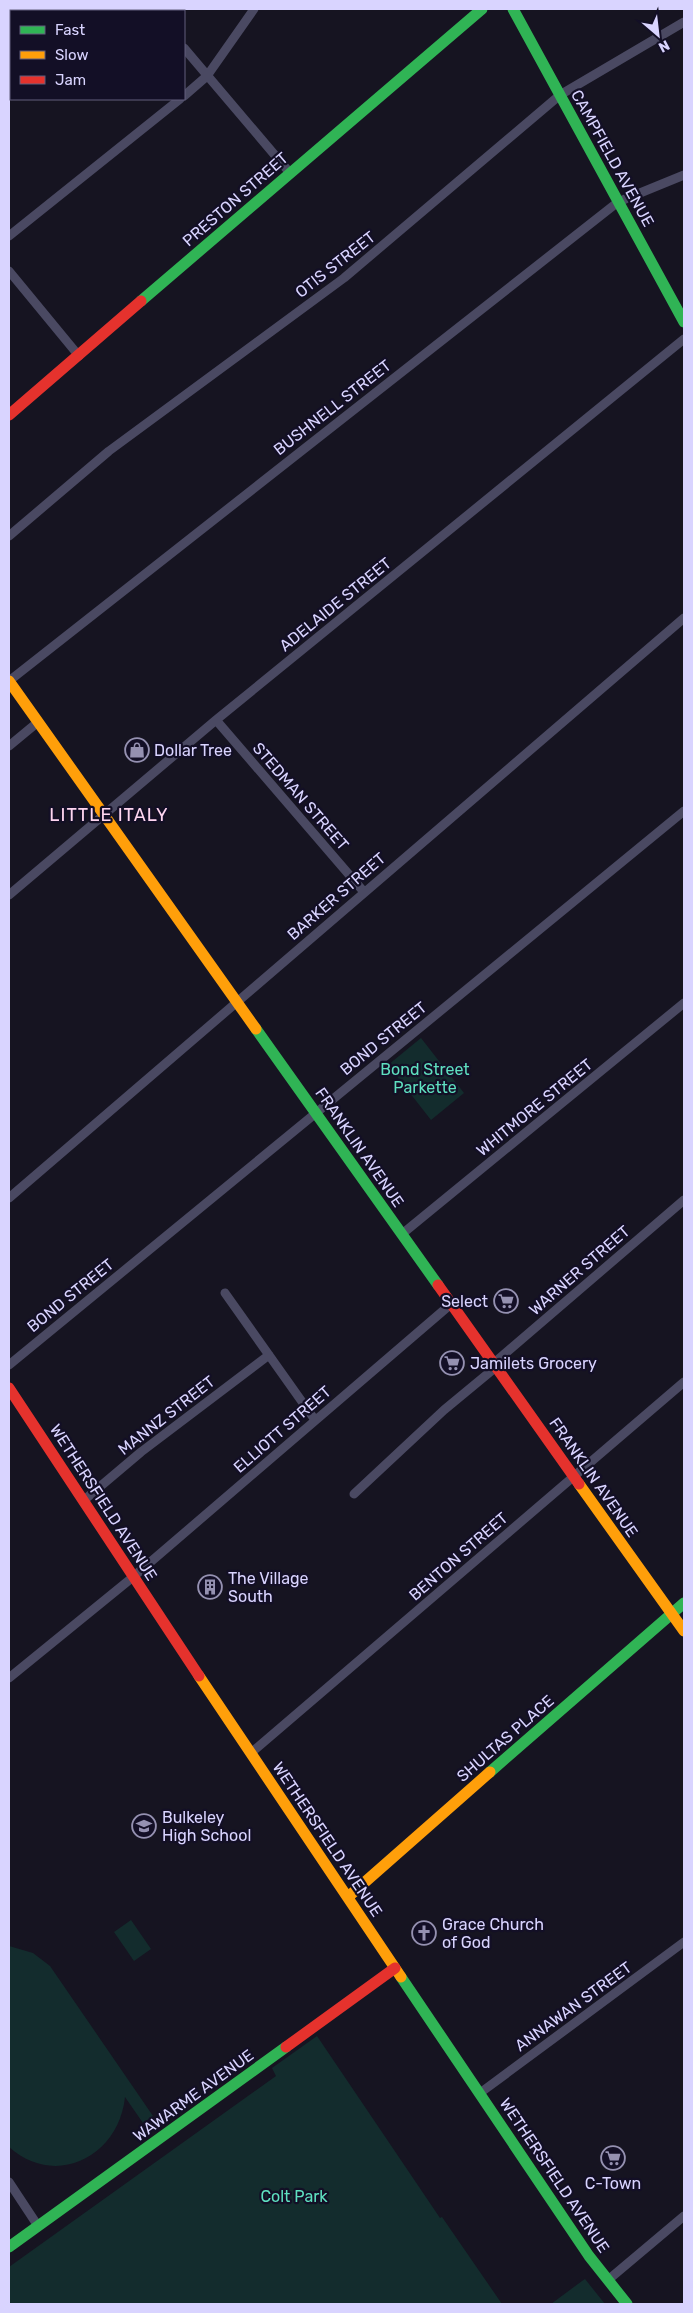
<svg xmlns="http://www.w3.org/2000/svg" width="693" height="2313" viewBox="0 0 693 2313" font-family="Rubik,sans-serif">
	<rect width="100%" height="100%" fill="#161421"/>
	<path fill="#132c2d" d="M 421,1038 L 464,1093 L 431,1120 L 388,1065 Z
		M 131,1920 L 151,1949 L 134,1961 L 114,1932 Z
		M 9,1946 L 33,1953 L 50,1966 L 153,2116 L 143,2123 L 125,2097 C 119,2156 56,2189 9,2147 Z
		M 317,2036 L 440,2218 L 442,2217 L 502,2304 L 9,2304 L 9,2267 L 276,2076 L 272,2068 Z
		M 585,2279 L 605,2304 L 551,2304 L 582,2281 Z"/>
	<g fill="none" stroke-linecap="round" stroke-linejoin="round">
		<path stroke="#4a4962" stroke-width="9" d="M 151,9 L 153,11
			M 86,11 L 90,9
			M 184,48 L 290,173
			M 9,73 L 11,71
			M 184,96 L 207,76 L 254,9
			M 9,236 L 180,99
			M 9,271 L 79,356
			M 9,536 L 109,451 L 344,278 L 560,95 L 684,22
			M 9,681 L 618,202 L 684,175
			M 216,720 L 364,892
			M 9,746 L 38,722
			M 9,895 L 216,720 L 684,339
			M 9,1198 L 684,618
			M 402,1234 L 684,1003
			M 225,1293 L 315,1420
			M 494,1363 L 684,1200
			M 9,1365 L 684,811
			M 354,1494 L 444,1410 L 496,1367
			M 83,1501 L 141,1452 L 269,1355
			M 9,1678 L 133,1577 L 451,1304
			M 251,1753 L 684,1382
			M 480,2093 L 684,1942
			M 9,2182 L 38,2226
			M 608,2280 L 684,2216"/>
		<path stroke="#30b455" stroke-width="11" d="M 513,9 L 684,322
			M 141,301 L 482,9
			M 256,1029 L 438,1285
			M 490,1772 L 684,1603
			M 401,1977 L 589,2256 L 627,2304
			M 9,2247 L 286,2047"/>
		<path stroke="#ff9f0a" stroke-width="11" d="M 9,681 L 256,1029
			M 579,1484 L 684,1631
			M 199,1676 L 401,1977
			M 348,1897 L 490,1772"/>
		<path stroke="#e5322d" stroke-width="11" d="M 9,415 L 141,301
			M 438,1285 L 579,1484
			M 9,1388 L 199,1676
			M 286,2047 L 395,1968"/>
	</g>
	<defs>
		<g id="shop-ring" transform="scale(1.25)"><circle r="9.5" fill="#130f26" stroke="#9591b1" stroke-width="1.5"/><path d="M-5-2.5h2.3a2.7 3.5 0 0 1 5.4 0H5L5.5 6h-11ZM-1.5-2.5h3a1.5 2.3 0 0 0-3 0Z" fill="#9591b1"/></g>
		<g id="supermarket-ring" transform="scale(1.25)"><circle r="9.5" fill="#130f26" stroke="#9591b1" stroke-width="1.5"/><path d="M-6-5.5h2.5l.6 2H6L4.5 2H-2.5L-4.4-4H-6ZM-1.5 3.2a1.3 1.3 0 1 0 .1 0ZM3 3.2a1.3 1.3 0 1 0 .1 0Z" fill="#9591b1"/></g>
		<g id="building-ring" transform="scale(1.25)"><circle r="9.5" fill="#130f26" stroke="#9591b1" stroke-width="1.5"/><path d="M-4-6H4V6H1V3H-1V6H-4ZM-2.5-4.3h1.7v1.8h-1.7ZM.8-4.3h1.7v1.8H.8ZM-2.5-1h1.7V.8h-1.7ZM.8-1h1.7V.8H.8Z" fill="#9591b1"/></g>
		<g id="school-ring" transform="scale(1.25)"><circle r="9.5" fill="#130f26" stroke="#9591b1" stroke-width="1.5"/><path d="M0-5L7-2L0 1L-7-2ZM-4 1L0 2.5L4 1V4Q0 6-4 4Z" fill="#9591b1"/></g>
		<g id="church-ring" transform="scale(1.25)"><circle r="9.5" fill="#130f26" stroke="#9591b1" stroke-width="1.5"/><path d="M-1.2-6h2.4v3.5h3.3v2.4h-3.3V6h-2.4V-.1h-3.3v-2.4h3.3Z" fill="#9591b1"/></g>
	</defs>
	<g fill-rule="evenodd">
		<use href="#shop-ring" x="137" y="750"/>
		<use href="#supermarket-ring" x="506" y="1301"/>
		<use href="#supermarket-ring" x="452" y="1363"/>
		<use href="#building-ring" x="210" y="1587"/>
		<use href="#school-ring" x="144" y="1826"/>
		<use href="#church-ring" x="424" y="1933"/>
		<use href="#supermarket-ring" x="613" y="2158"/>
	</g>
	<g text-anchor="middle" stroke-width="4.5" stroke-linejoin="round" paint-order="stroke">
		<g font-size="16" fill="#d9d4ff" stroke="#130f26">
			<text transform="translate(613 158) rotate(61)" y="6">CAMPFIELD AVENUE</text>
			<text transform="translate(235 199) rotate(-41)" y="6">PRESTON STREET</text>
			<text transform="translate(335 264) rotate(-38)" y="6">OTIS STREET</text>
			<text transform="translate(332 407) rotate(-38)" y="6">BUSHNELL STREET</text>
			<text transform="translate(335 604) rotate(-39)" y="6">ADELAIDE STREET</text>
			<text transform="translate(301 796) rotate(49)" y="6">STEDMAN STREET</text>
			<text transform="translate(336 896) rotate(-41)" y="6">BARKER STREET</text>
			<text transform="translate(383 1038) rotate(-39)" y="6">BOND STREET</text>
			<text transform="translate(534 1107) rotate(-39)" y="6">WHITMORE STREET</text>
			<text transform="translate(360 1147) rotate(55)" y="6">FRANKLIN AVENUE</text>
			<text transform="translate(579 1270) rotate(-41)" y="6">WARNER STREET</text>
			<text transform="translate(70 1295) rotate(-39)" y="6">BOND STREET</text>
			<text transform="translate(166 1415) rotate(-38)" y="6">MANNZ STREET</text>
			<text transform="translate(282 1429) rotate(-41)" y="6">ELLIOTT STREET</text>
			<text transform="translate(594 1477) rotate(55)" y="6">FRANKLIN AVENUE</text>
			<text transform="translate(104 1502) rotate(57)" y="6">WETHERSFIELD AVENUE</text>
			<text transform="translate(458 1556) rotate(-41)" y="6">BENTON STREET</text>
			<text transform="translate(505 1738) rotate(-41)" y="6">SHULTAS PLACE</text>
			<text transform="translate(328 1839) rotate(56)" y="6">WETHERSFIELD AVENUE</text>
			<text transform="translate(573 2006) rotate(-36)" y="6">ANNAWAN STREET</text>
			<text transform="translate(193 2095) rotate(-36)" y="6">WAWARME AVENUE</text>
			<text transform="translate(555 2175) rotate(56)" y="6">WETHERSFIELD AVENUE</text>
		</g>
		<g font-size="16" fill="#d9d4ff" stroke="#130f26" text-anchor="start">
			<text x="154" y="756">Dollar Tree</text>
			<text x="488" y="1307" text-anchor="end">Select</text>
			<text x="470" y="1369">Jamilets Grocery</text>
			<text x="228" y="1584">The Village<tspan x="228" dy="18">South</tspan></text>
			<text x="162" y="1823">Bulkeley<tspan x="162" dy="18">High School</tspan></text>
			<text x="442" y="1930">Grace Church<tspan x="442" dy="18">of God</tspan></text>
			<text x="613" y="2189" text-anchor="middle">C-Town</text>
		</g>
		<g font-size="16" fill="#5fe0c0" stroke="#130f26">
			<text x="425" y="1075">Bond Street<tspan x="425" dy="18">Parkette</tspan></text>
			<text x="294" y="2202">Colt Park</text>
		</g>
		<g font-size="18" letter-spacing="1" fill="#ffd6f0" stroke="#130f26">
			<text x="109" y="821">LITTLE ITALY</text>
		</g>
	</g>
	<rect width="693" height="2313" fill="none" stroke="#d9d4ff" stroke-width="20"/>
	<rect x="10" y="10" width="175" height="90" fill="#130f26" stroke="#625e7d"/>
	<rect x="20" y="26" width="25" height="8" fill="#30b455" stroke="#625e7d"/>
	<text x="55" y="35" font-size="15" fill="#d9d4ff">Fast</text>
	<rect x="20" y="51" width="25" height="8" fill="#ff9f0a" stroke="#625e7d"/>
	<text x="55" y="60" font-size="15" fill="#d9d4ff">Slow</text>
	<rect x="20" y="76" width="25" height="8" fill="#e5322d" stroke="#625e7d"/>
	<text x="55" y="85" font-size="15" fill="#d9d4ff">Jam</text>
	<g transform="translate(658 35) rotate(152)" stroke="#130f26" stroke-width="4" paint-order="stroke">
	<path d="M0-4L9 19L0 12L-9 19Z" fill="#d9d4ff"/>
	<text y="-8" font-size="14" font-weight="bold" text-anchor="middle" fill="#d9d4ff">N</text>
	</g>
</svg>
